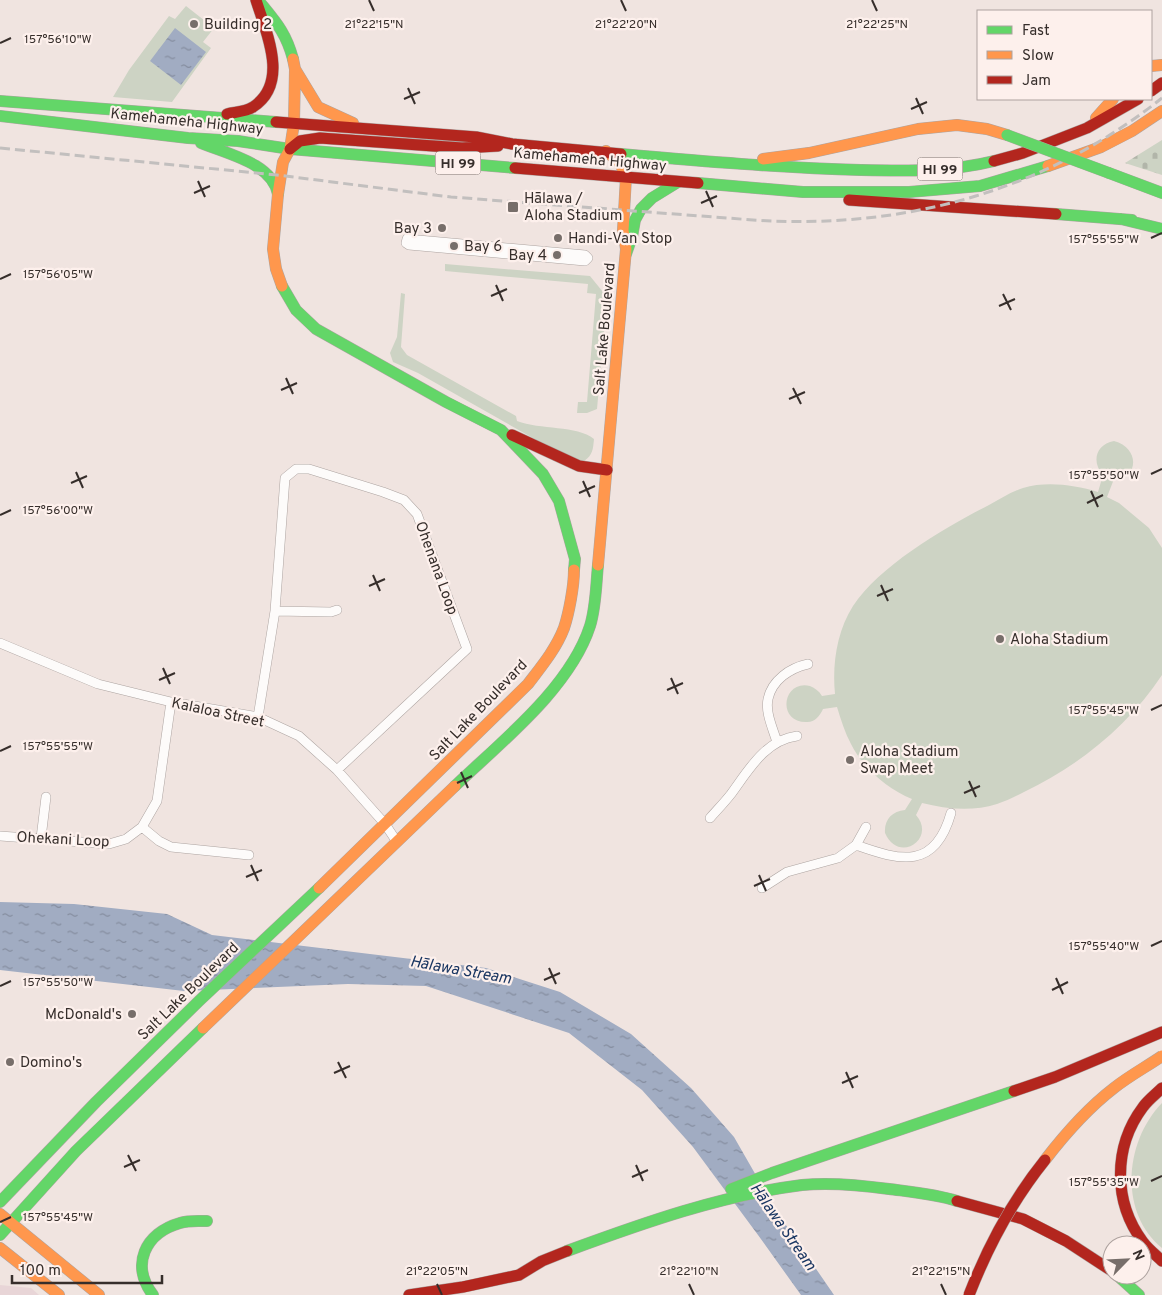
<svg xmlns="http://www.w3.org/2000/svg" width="1162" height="1295" viewBox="0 0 1162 1295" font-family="Overpass,sans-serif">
	<defs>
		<pattern id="cemetery-stones" width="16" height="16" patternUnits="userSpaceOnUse" patternTransform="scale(1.25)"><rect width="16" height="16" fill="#cdd3c4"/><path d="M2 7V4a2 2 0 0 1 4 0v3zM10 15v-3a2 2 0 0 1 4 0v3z" fill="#b1b5a9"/></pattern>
		<pattern id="water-ripples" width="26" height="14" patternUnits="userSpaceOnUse" patternTransform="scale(1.25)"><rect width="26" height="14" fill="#a1acc2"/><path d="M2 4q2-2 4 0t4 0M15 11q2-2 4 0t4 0" fill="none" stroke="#848c9e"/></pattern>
	</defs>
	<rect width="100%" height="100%" fill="#f0e4e0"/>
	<path fill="#e8d5d7" d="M 0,1285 L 31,1288 L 39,1295 L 0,1295 Z"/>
	<path fill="#cdd3c4" d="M 186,6 L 214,28 L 203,42 L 211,48 L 172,102 L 113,97 L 129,70 L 169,16 L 175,19 Z
		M 445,264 L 590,276 L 607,297 L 597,409 L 587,413 L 577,413 L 578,402 L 587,402 L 596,294 L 587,293 L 588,284 L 445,271 Z
		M 401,293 L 405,294 L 401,347 L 407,355 L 516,416 L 517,421 C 540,430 577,425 594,439 C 593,449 593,455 584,461 L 570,459 L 418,373 L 393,362 L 390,353 L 397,337 Z
		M 1114,441 C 1141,448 1138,480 1114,479 L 1107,497 L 1119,503 L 1149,528 L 1162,548 L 1162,675 C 1129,725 1079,766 1024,792 C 1016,796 1006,801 997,804 C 972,812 946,809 922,803 L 916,815 C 937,839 898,864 885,833 C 884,820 892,811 905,810 L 912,799 C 887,789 863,768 851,744 C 845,733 841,720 837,707 L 823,709 C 820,716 814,723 806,722 C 776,722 783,679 810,686 C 815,688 819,691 822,696 L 835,694 C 832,664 837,631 853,606 C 880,565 946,527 989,505 C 1000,499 1011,492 1023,488 C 1047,481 1074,485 1098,492 L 1103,475 C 1091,462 1096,444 1114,441 Z
		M 1162,1103 L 1162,1248 C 1118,1212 1125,1141 1162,1103 Z"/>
	<path fill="url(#cemetery-stones)" d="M 1162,140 L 1162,175 L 1125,163 Z"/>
	<path fill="url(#water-ripples)" d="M 175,28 L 206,52 L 181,85 L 150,61 Z
		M 0,902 L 74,904 L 167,914 L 212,935 L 486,968 L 560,992 L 631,1034 L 691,1088 L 734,1137 L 777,1212 L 834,1295 L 801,1295 L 758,1235 L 693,1147 L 642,1090 L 569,1033 L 426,986 L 348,984 L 184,991 L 0,970 Z"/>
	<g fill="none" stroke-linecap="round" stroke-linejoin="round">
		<g stroke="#ada4a1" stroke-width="10">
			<path id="street" d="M 407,239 L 585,255 L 588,258 L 585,261 L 409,245 L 406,243 Z
				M 275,611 L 331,612 L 337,610
				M 0,643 L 98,684 L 171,702 L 258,717 L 299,736 L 337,770 L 385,824 L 397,842
				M 258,717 L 275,611 L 285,478 L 296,469 L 309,469 L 383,492 L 404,500 L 417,514 L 467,649 L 337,770
				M 777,742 C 773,729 765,712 768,699 C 772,680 790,668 808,664
				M 710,818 C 717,810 724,803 731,794 C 748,771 765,740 797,736
				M 142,827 L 159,841 L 171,847 L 249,855
				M 0,836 L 109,844 L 126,839 L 142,827 L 157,801 L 171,702
				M 41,838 L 46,797
				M 856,845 C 901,861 935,870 951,813
				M 762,888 L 787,872 L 838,858 L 856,845 L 866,827"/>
		</g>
		<g stroke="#ada4a1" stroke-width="12">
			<path id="fast" d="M 258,0 C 275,21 286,32 293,59
				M 0,101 L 276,122
				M 0,116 L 188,138 L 238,141 L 290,149 L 515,168
				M 201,143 C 227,154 272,163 278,194
				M 621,154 C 701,161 781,168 861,170 C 906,171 950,172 994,161
				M 1109,173 L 1162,193
				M 698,183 L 803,192 L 909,192 L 980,186 L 1048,166
				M 1056,214 L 1132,220
				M 1121,219 L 1162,229
				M 626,254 L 632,237 L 635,220 L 641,209 L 652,198 L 678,182
				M 282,286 L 296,310 L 316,329 L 446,402 L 501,430 L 543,474 L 559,501 L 575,559 L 574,570
				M 455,786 C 501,742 570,688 590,626 C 596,607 596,585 598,565
				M 731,1189 L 772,1173 L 1014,1091
				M 0,1202 L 96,1102 L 199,1001 L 319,888
				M 0,1235 L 76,1151 L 203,1028
				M 567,1251 C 643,1223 722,1195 802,1185 C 831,1182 860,1185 889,1189 C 912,1192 935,1194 957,1201
				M 1117,1275 L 1139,1295
				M 153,1295 C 130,1265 145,1233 180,1223 C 189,1220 198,1221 207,1221"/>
		</g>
		<g stroke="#ada4a1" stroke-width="12">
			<path id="slow" d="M 1151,66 L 1162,65
				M 295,69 L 318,107 L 353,123
				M 1096,118 L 1113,99
				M 763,159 L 809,153 L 918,129 L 957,125 L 987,129 L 1007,135
				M 1048,166 L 1101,147 L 1132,131 L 1162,111
				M 282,286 L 276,269 L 273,249 L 278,194 L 283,162 L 290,149 L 294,123 L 295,69 L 293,59
				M 598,565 L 626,249 L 623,230 L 626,177 L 620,163 L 606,151
				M 319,888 L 528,684 C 541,667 556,649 564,628 C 569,613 574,586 574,570
				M 203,1028 L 455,786
				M 0,1214 L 99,1295
				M 0,1248 L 59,1295"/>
		</g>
		<g stroke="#ada4a1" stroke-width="12">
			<path id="jam" d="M 1151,91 L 1162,83
				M 227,114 C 235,112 246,112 253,107 C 290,83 266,32 256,0
				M 276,122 L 476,137 L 512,144 L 621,154
				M 290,149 L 300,141 L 320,138 L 462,148 L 498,146
				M 994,161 L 1023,153 L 1087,128 L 1138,99
				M 515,168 L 698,183
				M 849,200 L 1056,214
				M 512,435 L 579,466 L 607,470
				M 1162,1088 C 1156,1094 1148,1100 1143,1107 C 1113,1147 1113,1202 1143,1242 C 1148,1249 1156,1255 1162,1261
				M 1014,1091 L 1055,1077 L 1162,1032
				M 957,1201 L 1023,1219 L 1066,1241 L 1112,1271
				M 409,1295 L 463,1287 L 519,1275 L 542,1261 L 567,1251"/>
		</g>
		<use href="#street" stroke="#fdfbfa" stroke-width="9"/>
		<use href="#fast" stroke="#63d668" stroke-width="11"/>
		<use href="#slow" stroke="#ff974d" stroke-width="11"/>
		<use href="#jam" stroke="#b3261e" stroke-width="11"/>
		<path stroke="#c2bfbe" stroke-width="3" stroke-dasharray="10 5" stroke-linecap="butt" d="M 0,148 L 277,175 L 451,197 L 753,220 C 902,230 1044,192 1162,98"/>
		<g stroke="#ada4a1" stroke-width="12" stroke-linecap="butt">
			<path id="fast-bridge" d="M 1007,135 L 1109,173"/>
		</g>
		<g stroke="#ada4a1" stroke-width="12" stroke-linecap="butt">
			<path id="slow-bridge" d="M 1045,1160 C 1065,1134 1088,1108 1114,1088 C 1129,1076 1146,1067 1162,1056"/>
		</g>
		<g stroke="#ada4a1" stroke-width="12" stroke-linecap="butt">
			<path id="jam-bridge" d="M 969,1295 C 988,1246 1012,1201 1045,1160"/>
		</g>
		<use href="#fast-bridge" stroke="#63d668" stroke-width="11"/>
		<use href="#slow-bridge" stroke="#ff974d" stroke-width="11"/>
		<use href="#jam-bridge" stroke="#b3261e" stroke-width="11"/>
	</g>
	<path fill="none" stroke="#362e2b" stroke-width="2" d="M 369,0 L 374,11M 621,0 L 626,11M 872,0 L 877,11M 0,43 L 11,38M 408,88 L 415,104M 916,98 L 923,114M 404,99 L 420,92M 911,109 L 927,102M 198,181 L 205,197M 706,191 L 713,207M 194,193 L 210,186M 701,203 L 717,196M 1151,238 L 1162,233M 0,279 L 11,274M 496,285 L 503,301M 1003,294 L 1011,310M 491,296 L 507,289M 999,306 L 1015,299M 286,378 L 293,394M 793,388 L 801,404M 281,390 L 297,383M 789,399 L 805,392M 76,472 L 83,488M 1151,474 L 1162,469M 583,481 L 590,497M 71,483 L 87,476M 1091,491 L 1098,507M 579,493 L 595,486M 1087,503 L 1103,495M 0,515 L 11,510M 373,575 L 380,591M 881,585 L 888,601M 369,586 L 385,579M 877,596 L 893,589M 163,668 L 170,684M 671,678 L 678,694M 159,680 L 175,673M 667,690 L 683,683M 1151,710 L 1162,705M 0,751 L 11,746M 461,772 L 468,788M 969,781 L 976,797M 457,783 L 472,776M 964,793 L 980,786M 251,865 L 258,881M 759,875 L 766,891M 246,877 L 262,870M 754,886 L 770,879M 1151,946 L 1162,941M 549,968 L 556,984M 1056,978 L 1063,994M 544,980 L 560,973M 0,986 L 11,981M 1052,990 L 1068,982M 338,1062 L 346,1078M 846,1072 L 853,1088M 334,1073 L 350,1066M 842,1083 L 858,1076M 128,1155 L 136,1171M 636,1165 L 643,1181M 124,1167 L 140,1160M 632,1177 L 648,1170M 1151,1181 L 1162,1176M 0,1222 L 11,1217M 437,1284 L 442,1295M 689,1284 L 694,1295M 941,1284 L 946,1295"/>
	<g fill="#776e6a" stroke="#fdf0ec" stroke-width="2">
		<circle cx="194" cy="24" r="5"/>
		<rect x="507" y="201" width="12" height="12" rx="2.5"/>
		<circle cx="442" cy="228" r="5"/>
		<circle cx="558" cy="238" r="5"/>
		<circle cx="454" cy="246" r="5"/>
		<circle cx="557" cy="255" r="5"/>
		<circle cx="1000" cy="639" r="5"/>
		<circle cx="850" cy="760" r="5"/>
		<circle cx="132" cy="1014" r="5"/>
		<circle cx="10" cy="1062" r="5"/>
	</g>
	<g text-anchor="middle" stroke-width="4.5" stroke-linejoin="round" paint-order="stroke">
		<g fill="#fdf0ec" stroke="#726865" stroke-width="1">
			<rect x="435.5" y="151.5" width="45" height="23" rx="4"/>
			<rect x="917.5" y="157.5" width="45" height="23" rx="4"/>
		</g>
		<g font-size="14" font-weight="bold" fill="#362e2b">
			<text x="458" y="168">HI 99</text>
			<text x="940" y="174">HI 99</text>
		</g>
		<g font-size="15" fill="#362e2b" stroke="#fdf0ec" text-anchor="start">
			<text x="204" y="29">Building 2</text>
			<text x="524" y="203">Hālawa /<tspan x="524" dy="17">Aloha Stadium</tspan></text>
			<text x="432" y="233" text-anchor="end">Bay 3</text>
			<text x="568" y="243">Handi-Van Stop</text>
			<text x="464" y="251">Bay 6</text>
			<text x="547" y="260" text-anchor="end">Bay 4</text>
			<text x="1010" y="644">Aloha Stadium</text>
			<text x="860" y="756">Aloha Stadium<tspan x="860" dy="17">Swap Meet</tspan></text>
			<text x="122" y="1019" text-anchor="end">McDonald's</text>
			<text x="20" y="1067">Domino's</text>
		</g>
		<g font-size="15" fill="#362e2b" stroke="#fdf0ec">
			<text transform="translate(187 121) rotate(6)" y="5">Kamehameha Highway</text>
			<text transform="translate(590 159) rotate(5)" y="5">Kamehameha Highway</text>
			<text transform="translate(604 329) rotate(-85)" y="5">Salt Lake Boulevard</text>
			<text transform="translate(437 568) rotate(70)" y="5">Ohenana Loop</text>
			<text transform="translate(478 710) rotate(-46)" y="5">Salt Lake Boulevard</text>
			<text transform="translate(218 712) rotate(12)" y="5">Kalaloa Street</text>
			<text transform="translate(63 839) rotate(3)" y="5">Ohekani Loop</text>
			<text transform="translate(188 991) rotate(-44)" y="5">Salt Lake Boulevard</text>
		</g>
		<g font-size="16" font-style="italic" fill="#193561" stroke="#fdf0ec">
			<text transform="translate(461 969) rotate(10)" y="6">Hālawa Stream</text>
			<text transform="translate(784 1226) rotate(55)" y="6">Hālawa Stream</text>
		</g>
	</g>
	<g font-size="12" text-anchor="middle" fill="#362e2b" stroke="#fdf0ec" stroke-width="4.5" stroke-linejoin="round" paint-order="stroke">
		<text x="626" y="28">21°22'20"N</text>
		<text x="877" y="28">21°22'25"N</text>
		<text x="374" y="28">21°22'15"N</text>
		<text x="58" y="43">157°56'10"W</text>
		<text x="1104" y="243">157°55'55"W</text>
		<text x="58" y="278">157°56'05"W</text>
		<text x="1104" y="479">157°55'50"W</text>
		<text x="58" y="514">157°56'00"W</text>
		<text x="1104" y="714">157°55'45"W</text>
		<text x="58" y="750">157°55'55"W</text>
		<text x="1104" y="950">157°55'40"W</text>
		<text x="58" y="986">157°55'50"W</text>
		<text x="1104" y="1186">157°55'35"W</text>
		<text x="58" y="1221">157°55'45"W</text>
		<text x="437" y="1275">21°22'05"N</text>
		<text x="689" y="1275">21°22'10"N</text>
		<text x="941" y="1275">21°22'15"N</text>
	</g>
	<rect x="977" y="10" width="175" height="90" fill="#fdf0ec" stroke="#ada29f"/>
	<rect x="987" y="26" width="25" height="8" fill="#63d668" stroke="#ada29f"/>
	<text x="1022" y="35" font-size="15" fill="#362e2b">Fast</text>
	<rect x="987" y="51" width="25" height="8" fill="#ff974d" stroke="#ada29f"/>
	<text x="1022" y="60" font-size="15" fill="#362e2b">Slow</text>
	<rect x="987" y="76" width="25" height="8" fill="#b3261e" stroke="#ada29f"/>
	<text x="1022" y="85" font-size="15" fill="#362e2b">Jam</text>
	<g transform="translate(1127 1260) rotate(66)"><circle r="24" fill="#fdf0ec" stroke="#ada29f"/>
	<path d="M0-4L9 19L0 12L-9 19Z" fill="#776e6a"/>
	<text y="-8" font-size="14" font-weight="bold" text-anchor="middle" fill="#362e2b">N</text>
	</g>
	<path d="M12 1275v8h150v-8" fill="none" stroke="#362e2b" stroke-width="2.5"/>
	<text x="20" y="1275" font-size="15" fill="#362e2b" stroke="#fdf0ec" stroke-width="4" paint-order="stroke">100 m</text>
</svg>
